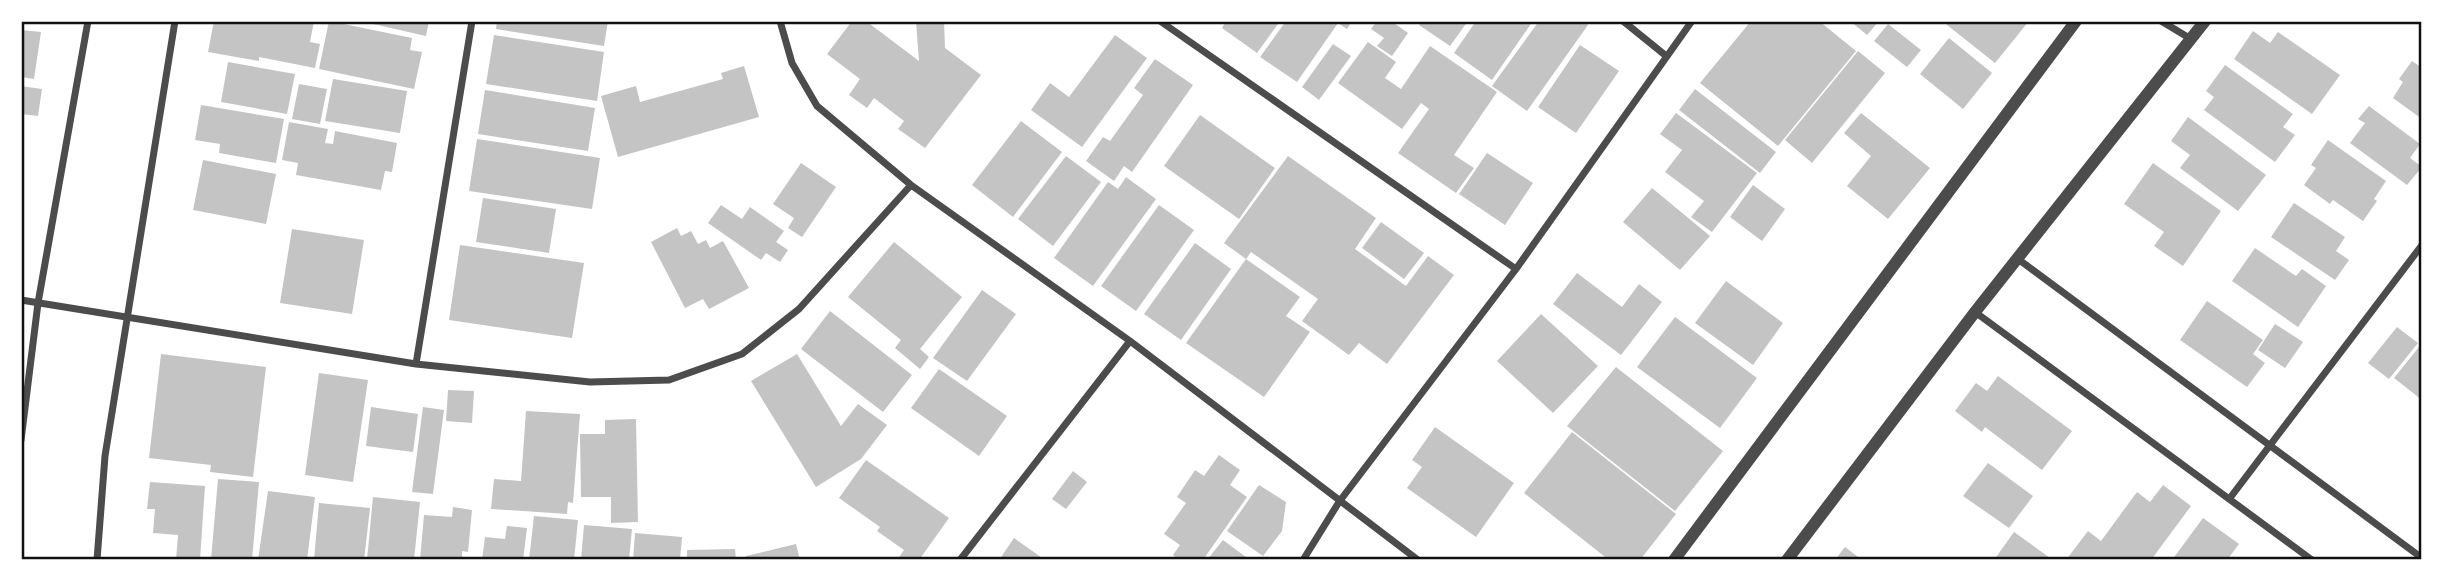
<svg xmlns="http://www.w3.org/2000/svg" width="2443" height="581" viewBox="0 0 2443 581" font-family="Raleway,sans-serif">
	<rect width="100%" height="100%" fill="#fff"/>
	<path fill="#c4c4c4" d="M 214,21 L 314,21 L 310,42 L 320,44 L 315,68 L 259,57 L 259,61 L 208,52 Z
		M 329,21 L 412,38 L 410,50 L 422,52 L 414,89 L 319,69 Z
		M 360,21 L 429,21 L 426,36 Z
		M 497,21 L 608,21 L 604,46 L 496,29 Z
		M 852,21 L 866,21 L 919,61 L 916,21 L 944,21 L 945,48 L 981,75 L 925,148 L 898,129 L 904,121 L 874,98 L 867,108 L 849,95 L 860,79 L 827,54 Z
		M 1226,21 L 1280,21 L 1257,53 L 1222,28 Z
		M 1286,21 L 1352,21 L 1347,29 L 1338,23 L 1297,82 L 1260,57 Z
		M 1377,21 L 1391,21 L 1408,33 L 1392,56 L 1377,46 L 1384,38 L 1371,29 Z
		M 1422,21 L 1468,21 L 1450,46 L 1419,25 Z
		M 1476,21 L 1533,21 L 1492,80 L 1454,53 Z
		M 1539,21 L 1583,21 L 1588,25 L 1527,111 L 1492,86 Z
		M 1751,21 L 1819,21 L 1856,51 L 1778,146 L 1700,83 Z
		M 1850,21 L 1879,21 L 1867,35 Z
		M 1942,21 L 2029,21 L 1995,63 Z
		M 1888,24 L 1921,50 L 1907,67 L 1874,41 Z
		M 21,30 L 41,32 L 34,79 L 21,77 Z
		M 2253,31 L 2270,43 L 2278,32 L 2340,75 L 2312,114 L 2234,59 Z
		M 494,35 L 604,52 L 597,101 L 486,84 Z
		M 1115,35 L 1147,58 L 1082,147 L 1031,110 L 1050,83 L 1069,97 Z
		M 1949,38 L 1992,73 L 1963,109 L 1920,74 Z
		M 1368,42 L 1396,62 L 1385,78 L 1401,89 L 1430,46 L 1497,92 L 1454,155 L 1474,168 L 1456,193 L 1398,153 L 1429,109 L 1421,103 L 1402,129 L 1338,83 Z
		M 1333,44 L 1351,56 L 1319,100 L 1302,87 Z
		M 1580,45 L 1619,71 L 1576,133 L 1538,107 Z
		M 1858,51 L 1885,73 L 1812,163 L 1785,140 Z
		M 1155,59 L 1193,85 L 1132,172 L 1124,166 L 1114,181 L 1086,161 L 1103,137 L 1110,141 L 1143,95 L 1134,88 Z
		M 2412,61 L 2422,68 L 2422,119 L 2393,98 L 2403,82 L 2399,79 Z
		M 228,62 L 295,74 L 287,114 L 221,102 Z
		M 2225,65 L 2293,114 L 2283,127 L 2295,135 L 2275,162 L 2204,110 L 2214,97 L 2206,91 Z
		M 744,66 L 759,117 L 618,157 L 601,96 L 636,86 L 640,102 L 723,79 L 721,73 Z
		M 333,79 L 407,91 L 400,133 L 325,121 Z
		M 299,84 L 327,89 L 320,124 L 292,119 Z
		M 21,86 L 42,89 L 38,116 L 21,114 Z
		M 1695,89 L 1776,152 L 1760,173 L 1679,110 Z
		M 485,90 L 595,108 L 588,151 L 478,134 Z
		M 201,105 L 284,119 L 276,163 L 219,153 L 220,144 L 195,140 Z
		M 2369,106 L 2420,144 L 2410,158 L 2422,167 L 2407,185 L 2350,143 L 2365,123 L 2358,119 Z
		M 1676,113 L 1757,173 L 1712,232 L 1691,217 L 1704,201 L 1665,172 L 1682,150 L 1660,134 Z
		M 1861,113 L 1930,168 L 1888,219 L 1847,186 L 1871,156 L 1844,133 Z
		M 1200,115 L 1275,168 L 1239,219 L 1164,166 Z
		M 2188,117 L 2266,175 L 2238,211 L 2180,168 L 2190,155 L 2171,141 Z
		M 1021,121 L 1062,152 L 1013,217 L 972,185 Z
		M 289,122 L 328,129 L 325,143 L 333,144 L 335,131 L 397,143 L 392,172 L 385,171 L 381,190 L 296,175 L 298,163 L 282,160 Z
		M 477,139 L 600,158 L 592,209 L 469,191 Z
		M 2328,140 L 2386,181 L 2374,199 L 2377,201 L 2363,221 L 2333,200 L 2330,204 L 2304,185 L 2316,168 L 2311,165 Z
		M 1487,153 L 1533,183 L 1505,225 L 1459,194 Z
		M 1066,156 L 1101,182 L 1053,246 L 1018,219 Z
		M 1288,156 L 1376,218 L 1355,249 L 1406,286 L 1428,256 L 1454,275 L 1387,364 L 1359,343 L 1349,355 L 1302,321 L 1318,299 L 1251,252 L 1246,259 L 1224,243 Z
		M 203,160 L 276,174 L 266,224 L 193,210 Z
		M 801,163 L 836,187 L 802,237 L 788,228 L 794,218 L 773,204 Z
		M 2153,163 L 2221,211 L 2183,266 L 2154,246 L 2164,232 L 2124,204 Z
		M 1126,177 L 1156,199 L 1093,286 L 1054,258 L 1108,182 L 1118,189 Z
		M 1753,185 L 1785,209 L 1762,241 L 1730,217 Z
		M 1652,188 L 1710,236 L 1680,270 L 1623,222 Z
		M 483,198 L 556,209 L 549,253 L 476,242 Z
		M 2294,203 L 2345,237 L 2336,251 L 2349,260 L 2335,280 L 2271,237 Z
		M 721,205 L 742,219 L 750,207 L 784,231 L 776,242 L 788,250 L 780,262 L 766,253 L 761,260 L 708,223 Z
		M 1159,205 L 1194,230 L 1136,311 L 1101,286 Z
		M 1381,222 L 1424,253 L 1404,279 L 1362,248 Z
		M 677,228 L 681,236 L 691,231 L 698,244 L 706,240 L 710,248 L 723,241 L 749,288 L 709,309 L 703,299 L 685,308 L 651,242 Z
		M 292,229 L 364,240 L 352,314 L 280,303 Z
		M 894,242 L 962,297 L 920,349 L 929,357 L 920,369 L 895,348 L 901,340 L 848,297 Z
		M 1195,243 L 1231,269 L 1181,340 L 1144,314 Z
		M 460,245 L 584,263 L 572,338 L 449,320 Z
		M 2255,248 L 2296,276 L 2302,269 L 2326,286 L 2298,327 L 2232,281 Z
		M 1246,259 L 1300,297 L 1286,316 L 1310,332 L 1264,397 L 1186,343 Z
		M 1577,273 L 1622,307 L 1639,284 L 1662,302 L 1621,355 L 1553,304 Z
		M 1726,281 L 1783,323 L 1753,365 L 1695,323 Z
		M 982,290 L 1016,314 L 967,381 L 933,358 Z
		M 2207,301 L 2263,340 L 2253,354 L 2265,363 L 2247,387 L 2180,340 Z
		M 830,311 L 912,375 L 883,412 L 801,349 Z
		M 1541,314 L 1598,366 L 1553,413 L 1497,361 Z
		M 1675,317 L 1757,378 L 1720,428 L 1637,367 Z
		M 2275,324 L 2303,342 L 2285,368 L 2258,350 Z
		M 2397,327 L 2418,343 L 2389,379 L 2368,363 Z
		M 2419,347 L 2422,349 L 2422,400 L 2394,378 Z
		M 161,354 L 266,367 L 253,477 L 210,472 L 211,465 L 149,458 Z
		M 797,354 L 841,426 L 858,404 L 887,425 L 861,459 L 816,487 L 751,381 Z
		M 1616,367 L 1723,451 L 1675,511 L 1567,426 Z
		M 939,369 L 1007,416 L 979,456 L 911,408 Z
		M 319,373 L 368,380 L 353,482 L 305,475 Z
		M 1998,376 L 2072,431 L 2042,470 L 1985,427 L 1982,432 L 1955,411 L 1976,383 L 1987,391 Z
		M 448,390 L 474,391 L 472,423 L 446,421 Z
		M 371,407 L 418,414 L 413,452 L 366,446 Z
		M 423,407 L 444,410 L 433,494 L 412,492 Z
		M 526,411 L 580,414 L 573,503 L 568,502 L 567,514 L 491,509 L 494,479 L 521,481 Z
		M 636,419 L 638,522 L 611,523 L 611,497 L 581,497 L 580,434 L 605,434 L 605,420 Z
		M 1435,427 L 1514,483 L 1476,537 L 1407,488 L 1422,467 L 1412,460 Z
		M 1572,432 L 1676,514 L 1640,560 L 1609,560 L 1524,493 Z
		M 1219,455 L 1240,470 L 1230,485 L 1247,497 L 1203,560 L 1179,560 L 1173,555 L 1180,545 L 1164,534 L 1186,503 L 1177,497 L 1195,470 L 1204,476 Z
		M 866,460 L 949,518 L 919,560 L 897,560 L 904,550 L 877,531 L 880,527 L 839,498 Z
		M 1988,463 L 2033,496 L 2009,528 L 1963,496 Z
		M 1073,471 L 1087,482 L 1066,509 L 1052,499 Z
		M 218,479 L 259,482 L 252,560 L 211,560 Z
		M 150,482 L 205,486 L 200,560 L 176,560 L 178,535 L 153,533 L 155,509 L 147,509 Z
		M 1259,485 L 1286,502 L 1282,531 L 1263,556 L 1227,531 Z
		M 2163,485 L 2191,506 L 2151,560 L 2066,560 L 2088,531 L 2101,541 L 2137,492 L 2150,502 Z
		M 268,491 L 315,497 L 307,560 L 258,560 Z
		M 373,497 L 420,502 L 414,560 L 367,560 Z
		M 319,503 L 370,508 L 364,560 L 314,560 Z
		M 453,507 L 472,510 L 468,552 L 462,551 L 462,560 L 420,560 L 424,515 L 452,517 Z
		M 534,516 L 578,520 L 574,560 L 529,560 Z
		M 2203,518 L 2239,544 L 2227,560 L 2172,560 Z
		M 584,525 L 632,529 L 629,560 L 581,560 Z
		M 507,526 L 527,528 L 523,560 L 482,560 L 485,537 L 505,539 Z
		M 2014,532 L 2053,560 L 1994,560 Z
		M 635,533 L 682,537 L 680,560 L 633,560 Z
		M 1014,538 L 1045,560 L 999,560 Z
		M 1223,540 L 1250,560 L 1207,560 Z
		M 796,544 L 800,560 L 747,560 L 746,556 Z
		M 1845,547 L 1862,560 L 1835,560 Z
		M 735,549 L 736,560 L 687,560 L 687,550 Z"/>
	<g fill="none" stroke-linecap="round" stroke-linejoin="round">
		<path stroke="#4c4c4c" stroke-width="7" d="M 780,21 L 792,63 L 817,106 L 911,185 L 1130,341 L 1418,560
			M 1160,21 L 1516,269
			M 1623,21 L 1665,55
			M 2161,21 L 2191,39
			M 2018,259 L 2422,558
			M 21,300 L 416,364 L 590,382 L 669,380 L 742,354 L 799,309 L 911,185
			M 1975,312 L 2312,560
			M 416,364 L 472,21
			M 21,440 L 38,303 L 88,21
			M 2230,498 L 2422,245
			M 97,560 L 105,456 L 175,21
			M 960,560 L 1130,341
			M 1303,560 L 1339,502 L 1516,269 L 1692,21"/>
		<path stroke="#4c4c4c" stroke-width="12" d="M 1674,560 L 2076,21
			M 1787,560 L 1975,312 L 2205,21"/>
	</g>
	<rect width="2443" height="581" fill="none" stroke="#ffffff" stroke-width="46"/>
	<rect x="23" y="23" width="2397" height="535" fill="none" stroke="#111" stroke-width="2.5"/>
</svg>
